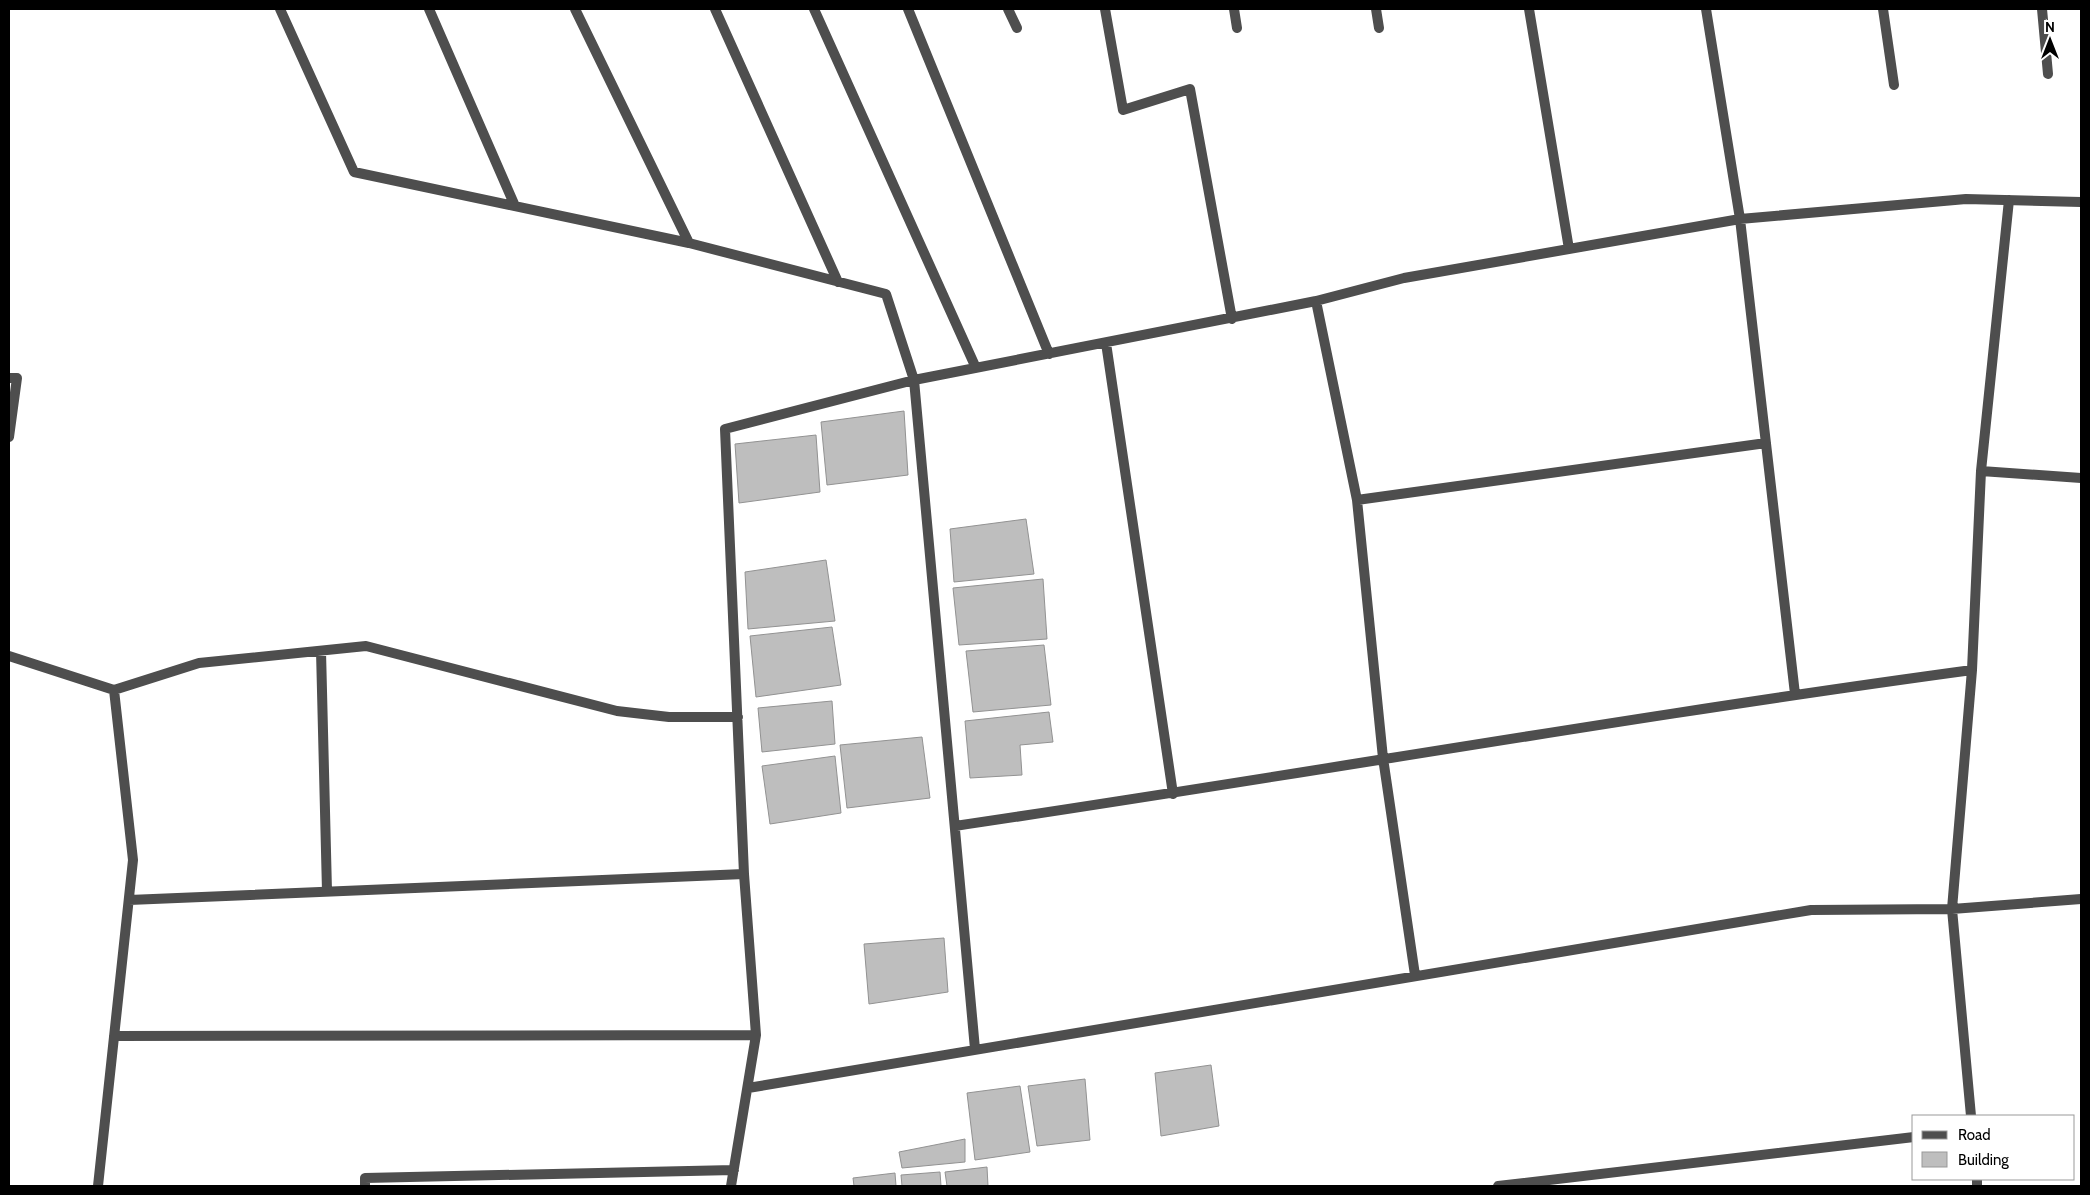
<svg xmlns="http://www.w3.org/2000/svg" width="2090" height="1195" viewBox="0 0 2090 1195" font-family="Cabin,sans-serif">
	<rect width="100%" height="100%" fill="#fff"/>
	<path fill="#bebebe" stroke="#929292" d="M 904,411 L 908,475 L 827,485 L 821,422 Z
		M 816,435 L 820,492 L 739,503 L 735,444 Z
		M 1026,519 L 1034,574 L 954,582 L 950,529 Z
		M 826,560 L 835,621 L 748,629 L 745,572 Z
		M 1043,579 L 1047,639 L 959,645 L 953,588 Z
		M 832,627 L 841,685 L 756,697 L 750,636 Z
		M 1044,645 L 1051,705 L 973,712 L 966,651 Z
		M 832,701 L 835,744 L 762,752 L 758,708 Z
		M 1049,712 L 1053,742 L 1020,745 L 1022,775 L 970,778 L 965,721 Z
		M 922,737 L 930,798 L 847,808 L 840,745 Z
		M 835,756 L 841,813 L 770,824 L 762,766 Z
		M 944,938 L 948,992 L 869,1004 L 864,944 Z
		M 1211,1065 L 1219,1126 L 1161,1136 L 1155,1073 Z
		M 1085,1079 L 1090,1140 L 1037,1146 L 1028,1086 Z
		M 1020,1086 L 1030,1152 L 975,1160 L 967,1093 Z
		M 965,1139 L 965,1162 L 902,1168 L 899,1152 Z
		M 987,1167 L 988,1186 L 947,1186 L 945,1172 Z
		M 940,1172 L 941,1186 L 902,1186 L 901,1175 Z
		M 895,1173 L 896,1186 L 854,1186 L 853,1178 Z"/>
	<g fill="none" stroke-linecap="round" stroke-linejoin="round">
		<path stroke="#4e4e4e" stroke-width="10" d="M 280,9 L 354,172 L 689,243
			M 429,9 L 515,206
			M 575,9 L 689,243 L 886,294 L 914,380 L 975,1049
			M 715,9 L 838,282
			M 814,9 L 976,368
			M 908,9 L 1049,354
			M 1008,9 L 1017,28
			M 1105,9 L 1123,110 L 1190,89 L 1232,319
			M 1234,9 L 1237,28
			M 1376,9 L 1379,28
			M 1529,9 L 1569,249
			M 1706,9 L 1740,219 L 1795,694
			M 1883,9 L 1894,85
			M 2042,9 L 2048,74
			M 1316,301 L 1357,500 L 1383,758 L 1415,975
			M 1106,343 L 1173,794
			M 9,378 L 17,378 L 9,437
			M 1981,471 L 2081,478
			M 1357,500 L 1766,443
			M 321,651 L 327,891
			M 9,656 L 114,690 L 133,860 L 98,1186
			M 114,690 L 199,663 L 366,646 L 617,711 L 669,717 L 738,717
			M 955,826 C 1294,776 1632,716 1972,670
			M 129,900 L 744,874
			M 114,1036 L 756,1035
			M 748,1088 L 1811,910 L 1952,909 L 2081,899
			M 1971,1116 L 1952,909 L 1972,670 L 1981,471 L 2009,200
			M 1977,1179 L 1977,1186
			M 365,1186 L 365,1178 L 734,1170
			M 731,1186 L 756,1035 L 744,874 L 725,429 L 914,380 L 1316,301 L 1404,278 L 1740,219 L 1966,199 L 2081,202
			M 1498,1186 L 1914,1137"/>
	</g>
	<rect width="2090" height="1195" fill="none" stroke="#000000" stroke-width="20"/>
	<rect x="1912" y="1115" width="162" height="65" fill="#ffffff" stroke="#999999"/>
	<rect x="1922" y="1131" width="25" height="8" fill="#4e4e4e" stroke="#999999"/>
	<text x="1958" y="1140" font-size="15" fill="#000000">Road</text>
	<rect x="1922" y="1152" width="25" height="15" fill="#bebebe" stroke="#999999"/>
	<text x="1958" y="1165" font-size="15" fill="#000000">Building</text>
	<g transform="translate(2050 40)" stroke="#ffffff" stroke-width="4" paint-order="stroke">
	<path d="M0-4L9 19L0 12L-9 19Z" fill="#000000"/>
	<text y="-8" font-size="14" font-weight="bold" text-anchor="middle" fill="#000000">N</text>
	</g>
</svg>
